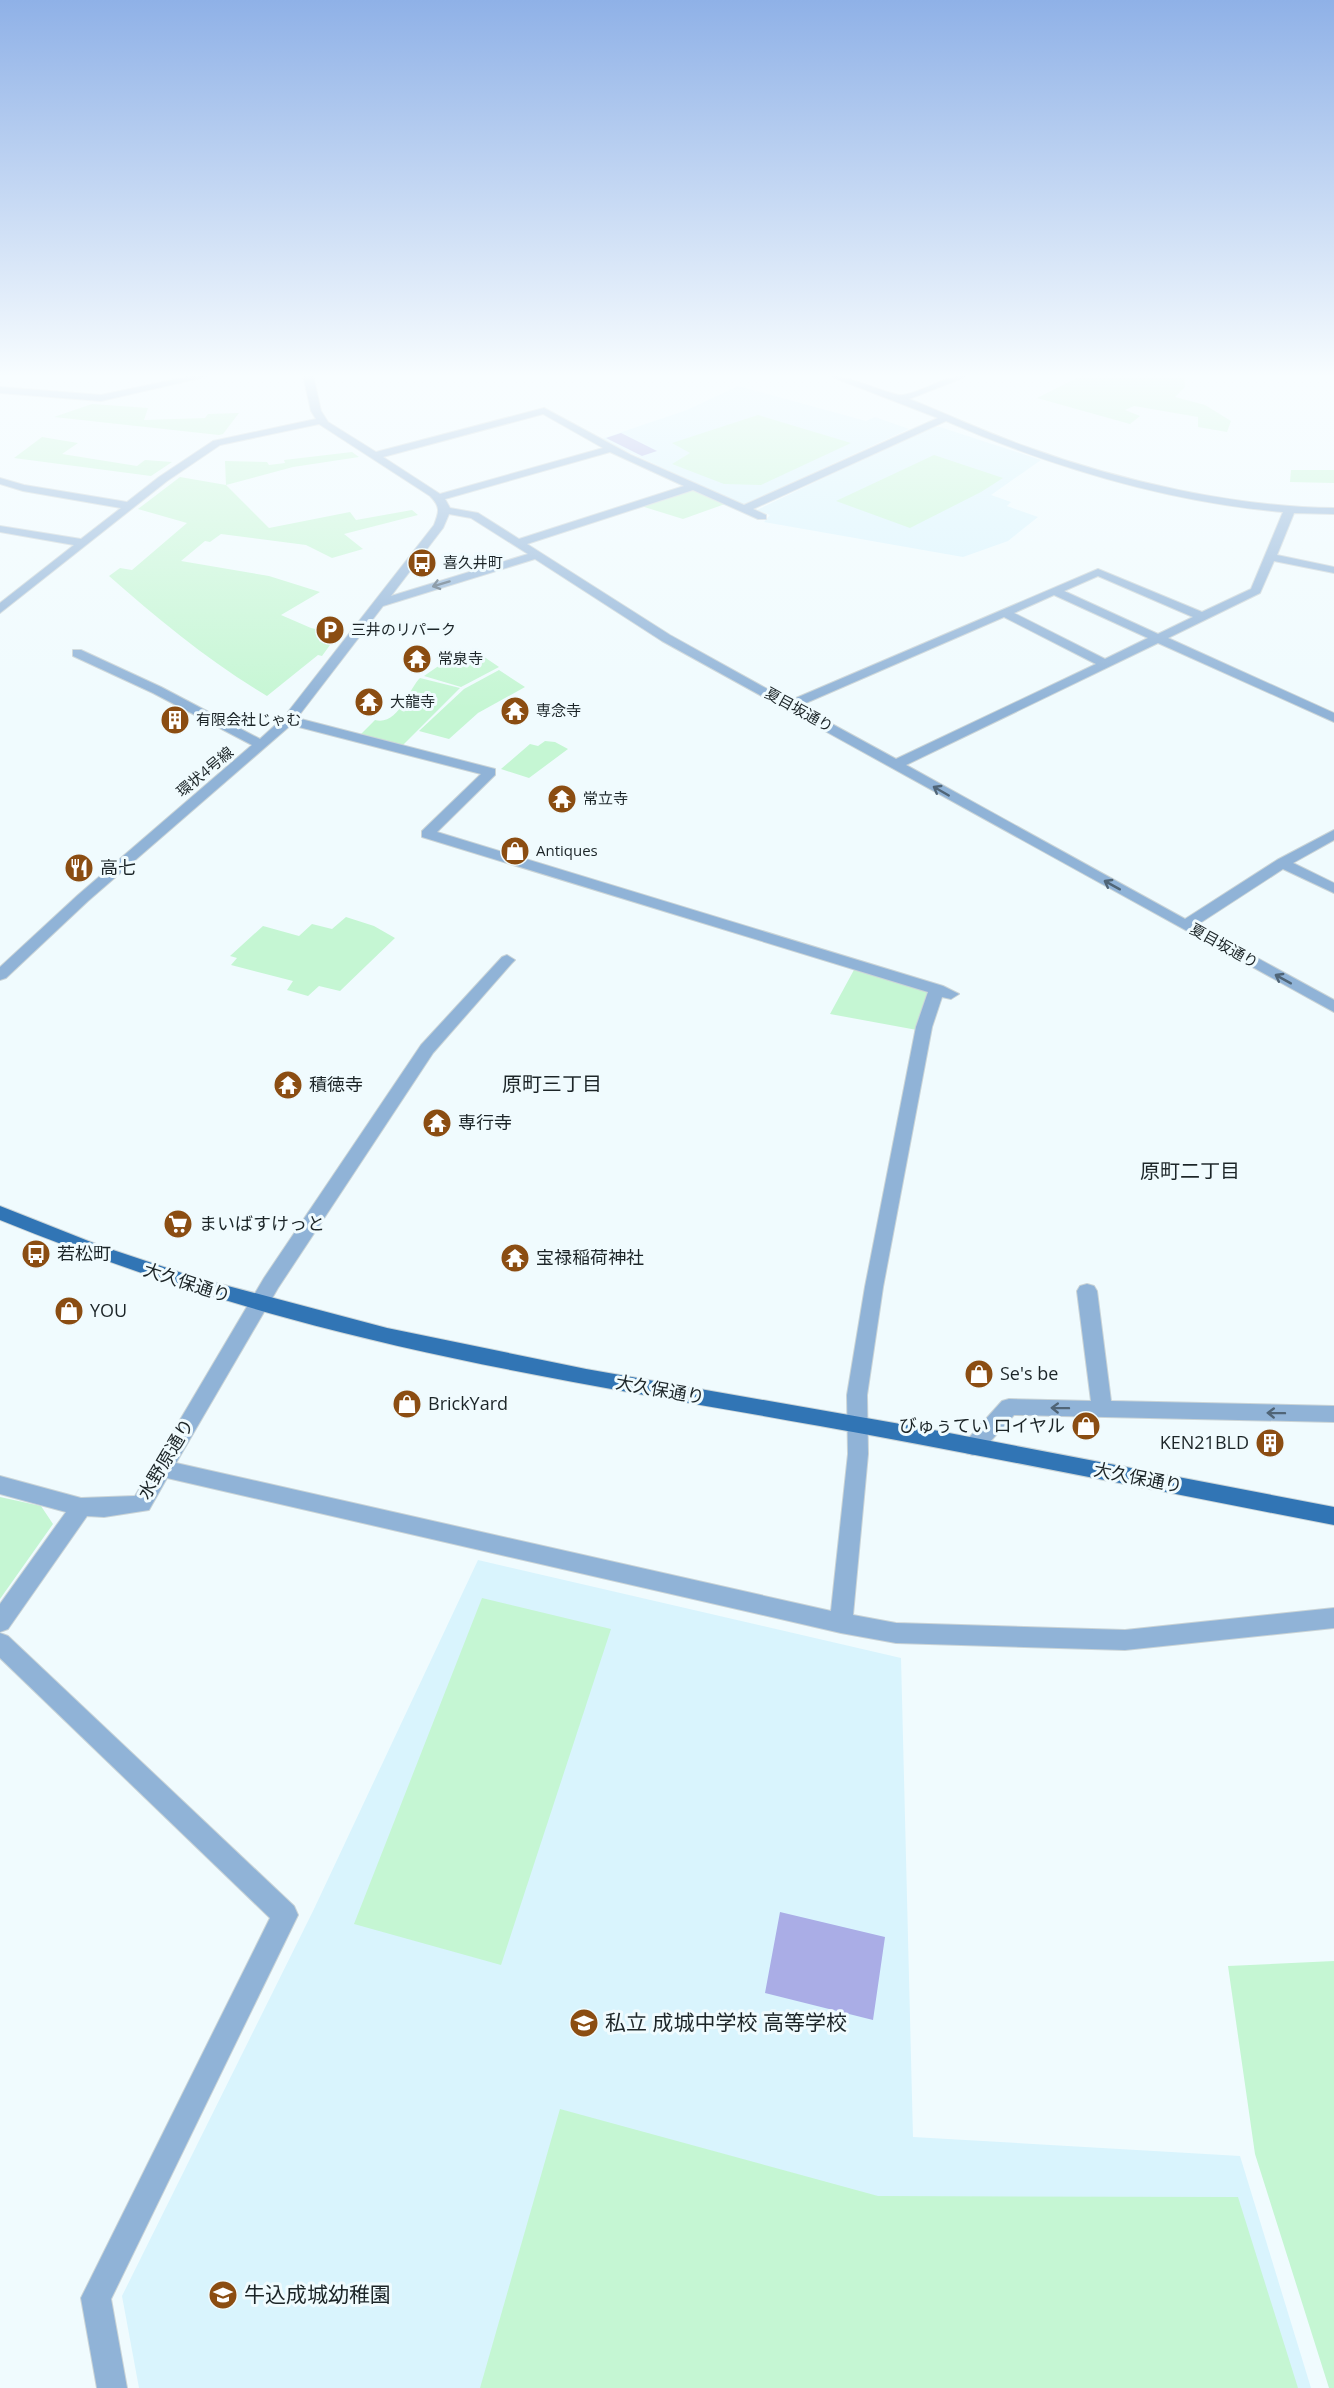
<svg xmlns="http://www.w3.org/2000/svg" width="1334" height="2388" viewBox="0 0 1334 2388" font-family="'Open Sans','Noto Sans JP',sans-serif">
	<rect width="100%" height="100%" fill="#f0fbfe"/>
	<path fill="#d9f4fd" d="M 738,386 L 866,421 L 875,417 L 909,429 L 742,505 L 601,439 L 687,410 Z
		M 930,427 L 940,427 L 1041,460 L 991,495 L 1011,502 L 1007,506 L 1038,517 L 1008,541 L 963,557 L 764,522 L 770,515 L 757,510 Z
		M 478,1560 L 901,1658 L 913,2137 L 1240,2156 L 1311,2388 L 139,2388 L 122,2296 L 314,1909 Z"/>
	<path fill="#c5f6d3" d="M 1083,375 L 1184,375 L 1185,387 L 1175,397 L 1205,405 L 1231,421 L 1227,432 L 1198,427 L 1198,417 L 1134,406 L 1125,410 L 1140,416 L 1130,424 L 1037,398 Z
		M 92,404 L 148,408 L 144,420 L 205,418 L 208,414 L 239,413 L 223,434 L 219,435 L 54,417 Z
		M 758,415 L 851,443 L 761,485 L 724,484 L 672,464 L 690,453 L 672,443 Z
		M 42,437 L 78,443 L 62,454 L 137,466 L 145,460 L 172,462 L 151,476 L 14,458 Z
		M 352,452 L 359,457 L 293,467 L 226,485 L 225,461 L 267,462 L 269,465 L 285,463 L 284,460 Z
		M 934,455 L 1003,478 L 981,492 L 910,528 L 836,501 Z
		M 1291,470 L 1334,470 L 1334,483 L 1290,482 Z
		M 180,477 L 226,485 L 269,528 L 350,512 L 356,520 L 412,510 L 418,515 L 344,534 L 363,549 L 332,558 L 306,545 L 221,534 L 210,542 L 205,541 L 181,561 L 269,576 L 320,592 L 281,615 L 311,628 L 325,631 L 319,641 L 330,645 L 322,656 L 318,655 L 267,696 C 210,662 159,620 109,576 L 120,568 L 132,570 L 187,523 L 138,509 Z
		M 695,490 L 725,504 L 683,519 L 641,506 Z
		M 474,650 L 499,667 L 461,687 L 424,676 L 450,658 L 458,660 Z
		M 499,670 L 525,687 L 478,713 L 449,739 L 419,731 L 464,689 Z
		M 420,678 L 460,688 L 403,745 L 361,734 L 375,720 C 399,726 409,688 420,678 Z
		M 545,741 L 555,742 L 568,749 L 529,778 L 501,769 L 530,744 L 538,746 Z
		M 346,917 L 374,926 L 395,938 L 340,991 L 319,986 L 308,996 L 287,990 L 293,981 L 231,965 L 237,958 L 230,956 L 263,926 L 299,936 L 312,924 L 332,929 Z
		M 855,968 L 928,990 L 917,1030 L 830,1014 Z
		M 0,1497 L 41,1506 L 53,1524 L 0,1599 Z
		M 482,1598 L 611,1629 L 501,1965 L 354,1924 Z
		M 1334,1961 L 1334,2388 L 1329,2388 L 1255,2154 L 1228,1966 Z
		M 560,2109 L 878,2196 L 1238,2197 L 1298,2388 L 480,2388 Z"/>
	<path fill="#aaade6" d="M 621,433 L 657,451 L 642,456 L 606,438 Z
		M 780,1912 L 885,1937 L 873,2020 L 765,1993 Z"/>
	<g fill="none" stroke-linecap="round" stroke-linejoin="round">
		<g stroke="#cad4d7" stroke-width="2">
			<path id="minor" d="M 196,375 L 213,375 L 101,401 L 0,393 L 0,387 L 101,395 Z
				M 303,375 L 313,375 L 321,411 L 328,422 L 376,452 L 544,408 L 631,455 L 744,505 L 938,418 L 827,375 C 849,375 893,397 903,395 C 926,391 945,375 970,375 L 909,399 C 949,415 987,433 1027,447 C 1120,481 1235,507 1334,508 L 1334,514 L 1294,513 L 1277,555 L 1334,567 L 1334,573 L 1274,561 L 1260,593 L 1168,638 L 1334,713 L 1334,722 L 1158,643 L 906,765 L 1185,919 L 1277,860 L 1334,830 L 1334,840 L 1293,863 L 1334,883 L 1334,893 L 1283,869 L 1197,925 L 1334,1000 L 1334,1012 L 662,641 L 535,559 L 383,606 L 297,718 L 495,769 L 495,775 L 437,832 L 943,986 L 959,994 L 951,999 L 942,997 L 932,1027 L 883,1287 L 867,1395 L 868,1454 L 853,1615 L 896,1623 L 1125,1630 L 1334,1608 L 1334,1628 L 1125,1650 L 896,1643 L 841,1633 L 167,1478 L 149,1510 L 104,1517 L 87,1516 L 8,1629 L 0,1632 L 0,1604 L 66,1512 L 0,1494 L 0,1476 L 81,1498 L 135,1496 L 264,1278 L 421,1045 L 502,957 L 507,955 L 515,960 L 512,963 L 433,1053 L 278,1288 L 176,1463 L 831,1611 L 848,1454 L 847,1395 L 865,1287 L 916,1027 L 928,992 L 422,837 L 422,831 L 481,774 L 291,725 L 88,901 L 6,978 L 0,980 L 0,967 L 78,895 L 252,745 L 153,693 L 73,656 L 73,650 L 81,650 L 161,687 L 260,739 L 284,717 L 434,525 C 439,512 441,507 430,496 L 319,424 L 220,445 L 167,481 L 0,613 L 0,603 L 74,545 L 0,532 L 0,526 L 81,539 L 121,508 L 23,491 L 0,484 L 0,478 L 24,485 L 127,502 L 159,477 L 213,441 L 316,419 L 311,411 ZM 543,414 L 603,448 L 440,494 L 383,457 ZM 946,421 C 1052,467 1168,502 1283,512 L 1251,589 L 1202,612 L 1098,569 L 789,701 L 670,635 L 527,544 L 693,490 L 758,519 L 766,519 L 766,515 L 753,509 ZM 610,452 L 684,486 L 519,539 L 478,513 L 450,508 L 445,499 ZM 449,514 L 471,518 L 528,554 L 391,596 L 443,528 ZM 1098,576 L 1193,617 L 1158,634 L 1064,591 ZM 1054,595 L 1148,638 L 1105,659 L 1014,613 ZM 1004,617 L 1096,664 L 896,759 L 799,706 Z
				M 1087,1284 L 1094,1286 L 1097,1291 L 1111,1401 L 1334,1406 L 1334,1422 L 1014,1415 L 980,1453 L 973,1455 L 966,1453 L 963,1447 L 966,1441 L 1002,1401 L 1009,1399 L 1091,1401 L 1077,1291 L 1080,1286 Z
				M 0,1633 L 8,1636 L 294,1906 L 298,1915 L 111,2299 L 127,2388 L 97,2388 L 81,2298 L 270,1918 L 0,1658 Z"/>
		</g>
		<g stroke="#cad4d7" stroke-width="2">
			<path id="major" d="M 0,1206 L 101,1246 L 194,1277 L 387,1328 L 586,1369 L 923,1428 L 1334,1507 L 1334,1525 C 1163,1492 992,1457 820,1426 C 642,1394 461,1366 287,1318 C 189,1291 94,1258 0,1220 Z"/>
		</g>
		<use href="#minor" fill="#90b3d7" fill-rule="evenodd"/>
		<use href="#major" fill="#3175b5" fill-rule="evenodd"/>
	</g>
	<defs><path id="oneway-shaft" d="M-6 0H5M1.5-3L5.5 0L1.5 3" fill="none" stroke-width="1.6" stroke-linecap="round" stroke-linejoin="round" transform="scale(1.5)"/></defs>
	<g stroke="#506577">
		<use href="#oneway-shaft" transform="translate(441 584) rotate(163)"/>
		<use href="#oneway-shaft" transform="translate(941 791) rotate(-150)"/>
		<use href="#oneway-shaft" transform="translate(1112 885) rotate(-151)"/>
		<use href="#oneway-shaft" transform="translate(1283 979) rotate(-151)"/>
		<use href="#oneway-shaft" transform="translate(1060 1408) rotate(-179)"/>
		<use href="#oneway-shaft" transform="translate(1276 1413) rotate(-179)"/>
	</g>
	<linearGradient id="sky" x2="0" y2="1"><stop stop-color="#8fb1e7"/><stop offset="0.53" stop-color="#f8fdff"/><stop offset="1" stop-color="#f8fdff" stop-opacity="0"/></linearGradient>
	<rect width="1334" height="709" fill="url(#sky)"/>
	<defs>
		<g id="bus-disc" transform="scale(1.5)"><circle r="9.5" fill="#8b4d12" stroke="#f0fbfe"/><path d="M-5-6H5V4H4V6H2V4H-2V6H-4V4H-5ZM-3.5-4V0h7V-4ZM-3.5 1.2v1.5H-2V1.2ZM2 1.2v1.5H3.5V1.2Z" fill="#fff"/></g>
		<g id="parking-disc" transform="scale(1.5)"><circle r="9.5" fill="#8b4d12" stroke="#f0fbfe"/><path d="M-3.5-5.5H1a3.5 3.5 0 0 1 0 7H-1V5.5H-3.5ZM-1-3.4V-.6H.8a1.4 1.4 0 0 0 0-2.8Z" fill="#fff"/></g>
		<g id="temple-disc" transform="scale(1.5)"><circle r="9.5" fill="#8b4d12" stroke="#f0fbfe"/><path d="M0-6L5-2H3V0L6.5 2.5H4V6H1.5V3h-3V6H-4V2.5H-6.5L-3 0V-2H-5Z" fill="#fff"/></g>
		<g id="building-disc" transform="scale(1.5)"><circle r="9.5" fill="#8b4d12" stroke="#f0fbfe"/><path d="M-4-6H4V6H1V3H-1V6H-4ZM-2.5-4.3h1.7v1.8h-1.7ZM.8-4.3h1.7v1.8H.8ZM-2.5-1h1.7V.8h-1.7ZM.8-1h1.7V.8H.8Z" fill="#fff"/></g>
		<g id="shop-disc" transform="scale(1.5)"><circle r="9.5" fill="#8b4d12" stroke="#f0fbfe"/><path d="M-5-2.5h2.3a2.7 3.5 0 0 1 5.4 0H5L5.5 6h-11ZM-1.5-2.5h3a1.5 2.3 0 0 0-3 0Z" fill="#fff"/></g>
		<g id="restaurant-disc" transform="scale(1.5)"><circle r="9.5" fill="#8b4d12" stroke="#f0fbfe"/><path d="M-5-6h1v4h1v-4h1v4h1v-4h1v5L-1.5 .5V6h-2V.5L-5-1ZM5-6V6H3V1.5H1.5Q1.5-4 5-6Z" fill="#fff"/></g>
		<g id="supermarket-disc" transform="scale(1.5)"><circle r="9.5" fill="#8b4d12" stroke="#f0fbfe"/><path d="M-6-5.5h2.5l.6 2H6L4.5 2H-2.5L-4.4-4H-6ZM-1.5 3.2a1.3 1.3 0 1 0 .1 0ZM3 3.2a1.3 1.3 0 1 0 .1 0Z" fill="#fff"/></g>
		<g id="school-disc" transform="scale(1.5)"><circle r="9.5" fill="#8b4d12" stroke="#f0fbfe"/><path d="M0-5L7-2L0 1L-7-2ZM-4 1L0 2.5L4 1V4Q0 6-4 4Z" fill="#fff"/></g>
	</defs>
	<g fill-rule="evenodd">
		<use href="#bus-disc" x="422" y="563"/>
		<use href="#parking-disc" x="330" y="630"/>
		<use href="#temple-disc" x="417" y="659"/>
		<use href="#temple-disc" x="369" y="702"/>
		<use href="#temple-disc" x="515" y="711"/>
		<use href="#building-disc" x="175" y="720"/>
		<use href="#temple-disc" x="562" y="799"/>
		<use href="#shop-disc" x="515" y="851"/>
		<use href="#restaurant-disc" x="79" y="868"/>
		<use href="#temple-disc" x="288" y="1085"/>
		<use href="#temple-disc" x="437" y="1123"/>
		<use href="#supermarket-disc" x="178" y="1224"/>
		<use href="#bus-disc" x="36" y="1254"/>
		<use href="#temple-disc" x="515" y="1258"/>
		<use href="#shop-disc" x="69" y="1311"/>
		<use href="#shop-disc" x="979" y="1374"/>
		<use href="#shop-disc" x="407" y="1404"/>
		<use href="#shop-disc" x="1086" y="1426"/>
		<use href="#building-disc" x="1270" y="1443"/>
		<use href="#school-disc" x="584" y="2023"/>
		<use href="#school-disc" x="223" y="2295"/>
	</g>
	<g text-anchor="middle" stroke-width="6" stroke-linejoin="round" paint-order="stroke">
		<g font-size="15" fill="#1c2528" stroke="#f0fbfe" text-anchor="start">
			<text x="443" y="568">喜久井町</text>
			<text x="351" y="635">三井のリパーク</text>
			<text x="438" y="664">常泉寺</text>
			<text x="390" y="707">大龍寺</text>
			<text x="536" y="716">専念寺</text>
			<text x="196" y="725">有限会社じゃむ</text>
			<text x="583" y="804">常立寺</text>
			<text x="536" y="856">Antiques</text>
		</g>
		<g font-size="15" fill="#1c2528" stroke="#f0fbfe">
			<text transform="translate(799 710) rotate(29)" y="5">夏目坂通り</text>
			<text transform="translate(205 772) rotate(-40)" y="5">環状4号線</text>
			<text transform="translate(1224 946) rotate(29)" y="5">夏目坂通り</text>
		</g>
		<g font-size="18" fill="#1c2528" stroke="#f0fbfe" text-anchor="start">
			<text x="100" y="874">高七</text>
			<text x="309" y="1091">積徳寺</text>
			<text x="458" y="1129">専行寺</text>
			<text x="199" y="1230">まいばすけっと</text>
			<text x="57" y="1260">若松町</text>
			<text x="536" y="1264">宝禄稲荷神社</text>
			<text x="90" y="1317">YOU</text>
			<text x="1000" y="1380">Se's be</text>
			<text x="428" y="1410">BrickYard</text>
			<text x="1065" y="1432" text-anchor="end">びゅぅてい ロイヤル</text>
			<text x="1249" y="1449" text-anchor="end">KEN21BLD</text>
		</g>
		<g font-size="18" fill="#1c2528" stroke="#f0fbfe">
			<text transform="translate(187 1283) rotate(18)" y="6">大久保通り</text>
			<text transform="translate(660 1390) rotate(10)" y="6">大久保通り</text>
			<text transform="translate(166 1459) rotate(-59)" y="6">水野原通り</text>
			<text transform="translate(1138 1478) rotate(11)" y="6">大久保通り</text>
		</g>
		<g font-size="20" fill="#1c2528" stroke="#f0fbfe">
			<text x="552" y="1091">原町三丁目</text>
			<text x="1190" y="1178">原町二丁目</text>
		</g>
		<g font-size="21" fill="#1c2528" stroke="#f0fbfe" text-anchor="start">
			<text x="605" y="2030">私立 成城中学校 高等学校</text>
			<text x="244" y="2302">牛込成城幼稚園</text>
		</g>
	</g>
</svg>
